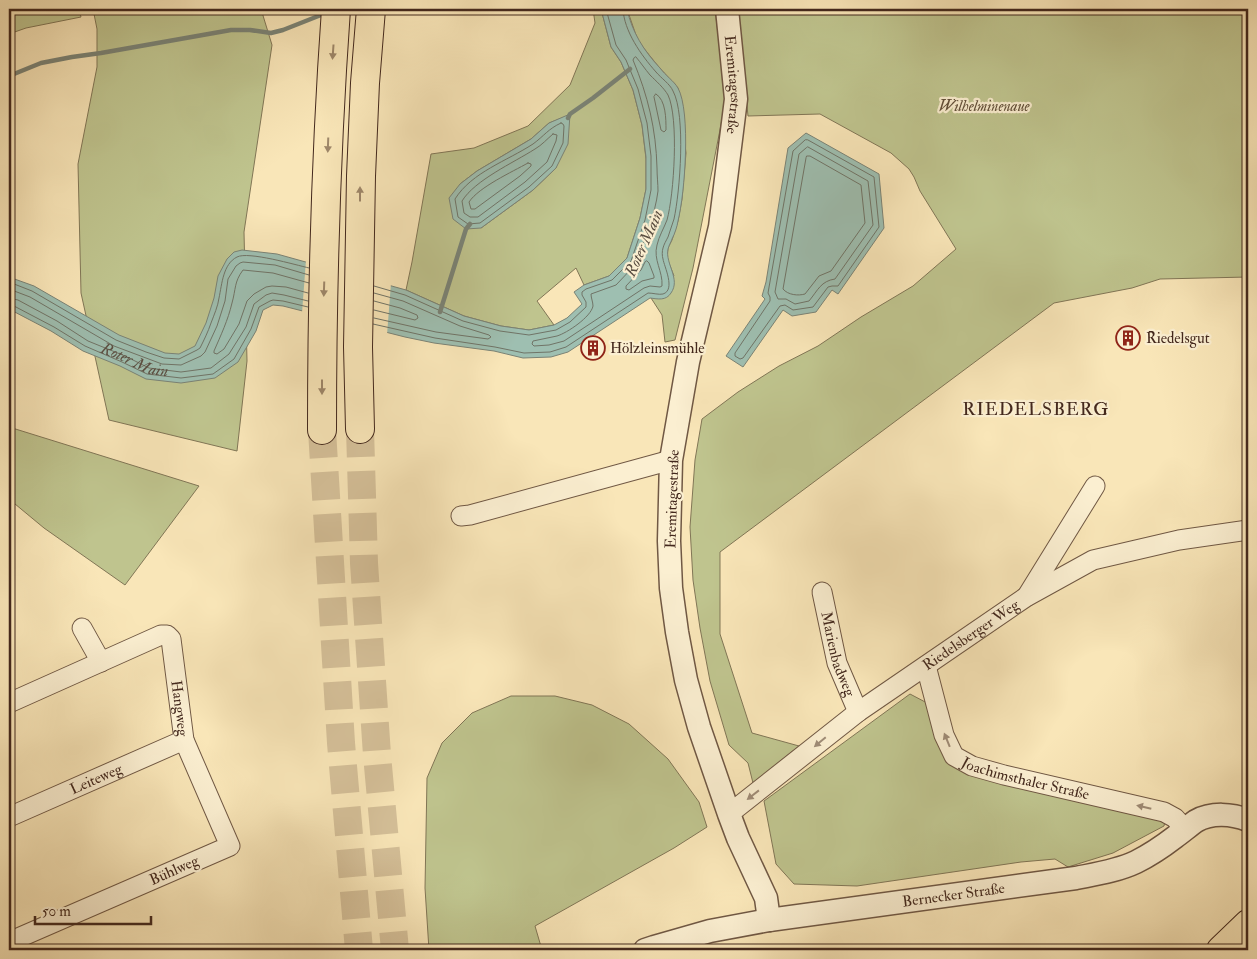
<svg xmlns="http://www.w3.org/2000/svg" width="1257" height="959" viewBox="0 0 1257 959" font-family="'IM FELL Double Pica',serif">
	<rect width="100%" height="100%" fill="#f9e6b8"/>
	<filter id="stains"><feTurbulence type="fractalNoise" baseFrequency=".004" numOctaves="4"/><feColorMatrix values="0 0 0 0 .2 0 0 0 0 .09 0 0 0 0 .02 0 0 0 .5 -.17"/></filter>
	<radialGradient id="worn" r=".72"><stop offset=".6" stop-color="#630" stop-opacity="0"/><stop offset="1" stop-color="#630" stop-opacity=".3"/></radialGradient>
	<path fill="#bfc48e" stroke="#817656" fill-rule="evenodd" d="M 9,9 L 79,9 L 81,17 L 26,28 L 9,34 Z
		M 93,9 L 261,9 L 272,45 L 244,232 L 247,361 L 237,451 L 109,420 L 81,293 L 78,164 L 97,67 L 97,29 Z
		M 593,9 L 601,9 L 611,47 L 621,62 L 633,90 L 642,125 L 646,159 L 646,189 L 640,218 L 627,258 L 609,276 L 584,285 L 576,268 L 537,301 L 554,325 L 529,330 L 501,326 L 464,316 L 406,290 L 412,262 L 431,154 L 474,148 L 528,126 L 570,85 L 595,23 ZM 570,115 L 556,168 L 533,190 L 481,228 L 460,184 L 477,171 L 531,139 L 549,123 Z
		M 627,9 L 715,9 L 726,99 L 693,268 L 675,340 L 665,342 L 662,315 L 651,298 L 674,276 L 667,258 L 668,248 L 672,240 L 678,221 L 682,199 L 686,153 L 678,88 L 658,66 L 638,41 Z
		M 737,9 L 1248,9 L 1248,277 L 1160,279 L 1132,288 L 1054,303 L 720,552 L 720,634 L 752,733 L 799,746 L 753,783 L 748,763 L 729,745 L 710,681 L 700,628 L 693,580 L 690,527 L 695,460 L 702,419 L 738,392 L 779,366 L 818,346 L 861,317 L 913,286 L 956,249 L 920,191 L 914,177 L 909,169 L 891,153 L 820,114 L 748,116 Z
		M 9,427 L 199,486 L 125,585 L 44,528 L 9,499 Z
		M 910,694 L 929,704 L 942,752 L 1165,821 L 1164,826 L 1113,853 L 1068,867 L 1055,859 L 1021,862 L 857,886 L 794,884 L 776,864 L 764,801 Z
		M 511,696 L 555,696 L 592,705 L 629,724 L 668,759 L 699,802 L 707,827 L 674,848 L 535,926 L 542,950 L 429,950 L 425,888 L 427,778 L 442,743 L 472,713 Z"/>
	<path fill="#9ebfb1" stroke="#7a8376" d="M 601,9 L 627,9 C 632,32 644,51 660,68 C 665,75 674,81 678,88 C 691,112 685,193 678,221 C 677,227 675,233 672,239 C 671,242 669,245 668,249 C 665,264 681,279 671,293 C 666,301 658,299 650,298 L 568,352 L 551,357 L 523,358 L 494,351 L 434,343 L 405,337 L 283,306 L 273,305 L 263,310 L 256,331 L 238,362 L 215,378 L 181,383 L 146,379 L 120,366 L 83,351 L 51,331 L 9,309 L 9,277 L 34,286 L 119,335 L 165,353 L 179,354 L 195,346 L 206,323 L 214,298 L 218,276 L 227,259 L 234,252 L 242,250 L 277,254 L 406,290 L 464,316 L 501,326 L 529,330 L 554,325 L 567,318 L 582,304 L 574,292 L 584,285 L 609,276 L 627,258 L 640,218 L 646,189 L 646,157 L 642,125 L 633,90 L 621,62 L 611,47 Z
		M 570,114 L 568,144 L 556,168 L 533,190 L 481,228 L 466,229 L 453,219 L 449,198 L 460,184 L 477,171 L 531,139 L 549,123 Z
		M 806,133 L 879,174 L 884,228 L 838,294 L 832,290 L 816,312 L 792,316 L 783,310 L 743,367 L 726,356 L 765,299 L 762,296 L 766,282 L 788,148 Z"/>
	<path fill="#f9e6b8" d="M 306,260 L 391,283 L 387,335 L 302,313 Z"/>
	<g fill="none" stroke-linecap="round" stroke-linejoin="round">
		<g stroke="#707467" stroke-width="1">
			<path d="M 636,57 C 641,63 645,69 650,75 C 656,81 664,88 668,95 C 679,118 674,195 667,220 C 664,228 659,236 657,245 C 653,260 663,271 662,286 L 660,287 L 650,286 L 644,288 L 564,341 L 549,345 L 534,346 L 532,344 L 533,341 C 541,339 549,338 557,336 C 567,333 591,317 593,306 C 593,302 591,298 591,294 L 616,285 L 635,265 L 637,261 C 645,238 655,215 658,191 C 658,184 657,176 657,168 C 656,129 648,96 633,60 L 634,58 Z"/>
			<path d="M 656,94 C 666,100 666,119 666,130 L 664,132 L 661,130 L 654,97 Z"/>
			<path d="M 561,123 L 563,124 L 564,126 L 563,143 L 552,166 L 529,187 L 480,223 L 468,224 L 458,217 L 455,199 C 472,172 507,161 533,144 C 544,136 548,129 561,123 Z"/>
			<path d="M 553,134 L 557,135 L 556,141 L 547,162 L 525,182 L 478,217 L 470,217 L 464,213 L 462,201 C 475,180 513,163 535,149 C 542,145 547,139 553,134 Z"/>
			<path d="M 808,140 L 874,177 L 879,227 L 838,286 L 832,286 L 828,287 L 813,307 L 793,310 L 785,305 L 780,306 L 743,358 L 740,359 L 735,356 L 735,353 L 770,301 L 770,297 L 768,293 L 793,151 L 805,140 Z"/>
			<path d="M 808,147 L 868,181 L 873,225 L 835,279 C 821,281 818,290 809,301 L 795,304 L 786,299 L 778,299 L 775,292 L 799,154 L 806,148 Z"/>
			<path d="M 807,156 L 810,156 L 861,185 L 865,223 L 831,271 L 819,276 L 805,294 C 798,296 788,295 783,289 L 806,158 Z"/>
			<path d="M 528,163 L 531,164 L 531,166 L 520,176 L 475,209 L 471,209 L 469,202 C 479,187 512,172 528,163 Z"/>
			<path d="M 647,261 L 649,263 L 654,276 L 654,278 L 642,281 L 629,290 L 626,289 L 626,286 L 641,270 L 645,262 Z"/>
			<path d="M 9,282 L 32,291 L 116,340 L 146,352 L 164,358 L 179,359 L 197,350 L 200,348 C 204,340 208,332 211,323 C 214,315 218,306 219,298 C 222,284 223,264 237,257 C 248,251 296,265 309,268"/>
			<path d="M 374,286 L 405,295 L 463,321 L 500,331 L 529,335 L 556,330 L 570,322 L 586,307 L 586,302 L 582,295 L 582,292 L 586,289 L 612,280 L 631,261 L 645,220 L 651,190 L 651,156 L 647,123 L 638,89 L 626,60 L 616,45 L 606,9"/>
			<path d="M 9,289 L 30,297 L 114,346 L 162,364 L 181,365 L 201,356 L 205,352 L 217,326 L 225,301 L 228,279 L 236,266 L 240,263 L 243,262 L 275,265 L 309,275"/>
			<path d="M 308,293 L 286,287 L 272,286 L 266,287 L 254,294 L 247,301 L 239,324 L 224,349 L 217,354 L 214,353 L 214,351 C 221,335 228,320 232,303 C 236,289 234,282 243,270 L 273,273 L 309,283"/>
			<path id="s1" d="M 9,298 L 18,300 L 57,321 L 88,341 L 125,356 L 149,368 L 181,372 L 211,368 L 229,354 L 246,327 L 254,304 L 266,295 L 272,293 L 284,295 L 308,301"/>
			<path d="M 9,305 L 14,306 L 54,327 L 85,346 L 122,362 L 147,374 L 181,378 L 213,374 L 234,359 L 251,329 L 259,307 L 270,301 L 273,300 L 283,301 L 308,307"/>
			<path d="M 374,310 L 415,320 L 418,318 L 417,315 L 400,308 L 374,301"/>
			<path d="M 374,318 L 436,332 L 488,339 L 491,337 L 489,335 L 460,326 L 403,301 L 374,293"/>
			<path d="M 373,324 L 435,338 L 495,347 L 524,353 L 550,352 L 566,347 L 648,293 C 653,293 659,295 663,294 C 676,290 664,266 663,259 C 662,256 662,251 663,248 C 664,244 666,241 668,237 C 670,231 672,225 674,219 C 680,192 686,115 673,91 C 670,84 661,78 656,72 C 641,55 624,31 623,9"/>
		</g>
		<path stroke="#7a8376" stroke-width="4.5" d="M 9,76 L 41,63 L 72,57 L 101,53 L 231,30 L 250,30 L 271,33 L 283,30 L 326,13
			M 568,118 L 570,114 L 593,98 L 630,69
			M 440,312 L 466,229 L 470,224"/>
		<path stroke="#d5c099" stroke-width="28" stroke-dasharray="28 14" stroke-linecap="butt" d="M 360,429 L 364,563 L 377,755 L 395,950
			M 322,430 L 341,743 L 359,950"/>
		<g stroke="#705844" stroke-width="21">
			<g id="minor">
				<path d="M 461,516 L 470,515 L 671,460"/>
				<path id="s2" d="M 822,592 L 837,663 L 858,712"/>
				<path d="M 1027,596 L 1095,486"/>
				<path d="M 82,628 L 101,662"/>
				<path id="s3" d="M 926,666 L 944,735 L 954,756 L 972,766 L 1004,775 L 1164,812 L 1175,818 L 1185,829"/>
				<path id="s4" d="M 9,703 L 161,635 L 167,635 L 171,639 L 184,740 L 230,846 L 9,942"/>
				<path id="s5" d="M 729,814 L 858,712 L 1026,597 L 1093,560 L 1179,540 L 1248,530"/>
				<path id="s6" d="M 9,817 L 184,740"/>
			</g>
		</g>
		<g stroke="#705844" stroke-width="25">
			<g id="tertiary">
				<path id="s7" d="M 727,9 L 736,99 L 720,227 L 688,362 L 671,460 L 669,541 L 671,588 L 677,632 L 686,680 L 699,727 L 729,814 L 738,838 L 766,898 L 769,920"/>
				<path id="s8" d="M 645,950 L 654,947 L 710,931 L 769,920 L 1076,878 C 1096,874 1117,871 1136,862 C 1150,855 1162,847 1175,837 C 1182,832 1189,826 1196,821 C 1212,812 1232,814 1248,820"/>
			</g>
		</g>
		<g stroke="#43281d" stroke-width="30">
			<path id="primary" d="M 1221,950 L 1248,924"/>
		</g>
		<g stroke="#43281d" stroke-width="30">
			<path id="motorway" d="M 360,429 L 358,347 L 361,176 L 365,83 L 371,9
				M 322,430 C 322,289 326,149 336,9"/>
		</g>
		<use href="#minor" stroke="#fbefd1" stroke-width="19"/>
		<use href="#tertiary" stroke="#fbefd1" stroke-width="22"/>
		<use href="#primary" stroke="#f9e6b8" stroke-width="28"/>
		<use href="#motorway" stroke="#f9e6b8" stroke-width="28"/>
	</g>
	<defs><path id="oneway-solid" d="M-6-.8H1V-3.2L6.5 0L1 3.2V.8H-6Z" transform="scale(1.25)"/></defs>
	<g fill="#9e876a">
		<use href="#oneway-solid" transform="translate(333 52) rotate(94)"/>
		<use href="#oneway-solid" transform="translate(328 145) rotate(92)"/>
		<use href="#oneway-solid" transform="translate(360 194) rotate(-90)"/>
		<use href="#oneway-solid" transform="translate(324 289) rotate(92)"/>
		<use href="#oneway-solid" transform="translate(322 387) rotate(90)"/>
	</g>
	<g fill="#9f8c77">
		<use href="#oneway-solid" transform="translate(947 740) rotate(-112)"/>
		<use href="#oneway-solid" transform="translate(820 742) rotate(140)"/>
		<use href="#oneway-solid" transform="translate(753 795) rotate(142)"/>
		<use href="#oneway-solid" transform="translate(1144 807) rotate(-167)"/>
	</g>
	<defs>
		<g id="building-ring" transform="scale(1.25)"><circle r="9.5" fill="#fbefd1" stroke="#8f2418" stroke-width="1.5"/><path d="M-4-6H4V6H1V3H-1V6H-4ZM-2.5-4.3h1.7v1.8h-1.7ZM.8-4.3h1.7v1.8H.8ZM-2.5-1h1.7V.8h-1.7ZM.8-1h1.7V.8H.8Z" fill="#8f2418"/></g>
	</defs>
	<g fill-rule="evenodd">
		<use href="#building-ring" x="1128" y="338"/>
		<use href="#building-ring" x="593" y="348"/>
	</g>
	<g text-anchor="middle" stroke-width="4.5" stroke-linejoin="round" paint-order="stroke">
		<g font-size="15" fill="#43281d" stroke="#fbefd1">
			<text dy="5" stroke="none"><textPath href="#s7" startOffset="76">Eremitagestraße</textPath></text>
			<text transform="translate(672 499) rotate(-88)" y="5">Eremitagestraße</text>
			<text dy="5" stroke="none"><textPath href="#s5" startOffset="301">Riedelsberger Weg</textPath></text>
			<text dy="5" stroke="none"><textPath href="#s2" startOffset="64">Marienbadweg</textPath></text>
			<text dy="5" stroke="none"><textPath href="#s4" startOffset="248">Hangweg</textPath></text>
			<text dy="5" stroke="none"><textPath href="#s3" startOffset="170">Joachimsthaler Straße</textPath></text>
			<text dy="5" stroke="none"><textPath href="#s6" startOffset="95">Leiteweg</textPath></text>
			<text transform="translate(174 870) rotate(-24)" y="5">Bühlweg</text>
			<text dy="5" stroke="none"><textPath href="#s8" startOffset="314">Bernecker Straße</textPath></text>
		</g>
		<g font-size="15" font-style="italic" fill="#624f39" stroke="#fbefd1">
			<text x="984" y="111">Wilhelminenaue</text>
		</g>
		<g font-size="15" fill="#43281d" stroke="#fbefd1" text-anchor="start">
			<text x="1146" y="343">Riedelsgut</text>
			<text x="610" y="353">Hölzleinsmühle</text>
		</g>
		<g font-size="16" font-style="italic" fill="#5a4e42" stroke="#fbefd1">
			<text transform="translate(643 243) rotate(-66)" y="6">Roter Main</text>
			<text dy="6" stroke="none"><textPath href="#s1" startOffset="141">Roter Main</textPath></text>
		</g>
		<g font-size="18" letter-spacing="1" fill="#43281d" stroke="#fbefd1">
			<text x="1036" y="415">RIEDELSBERG</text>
		</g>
	</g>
	<rect width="1257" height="959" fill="none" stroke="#f9e6b8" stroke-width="30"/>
	<rect x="10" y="10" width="1237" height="939" fill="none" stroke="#43281d" stroke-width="2.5"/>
	<rect x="15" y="15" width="1227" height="929" fill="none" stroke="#43281d"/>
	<path d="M35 916v8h116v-8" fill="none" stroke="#43281d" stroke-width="2.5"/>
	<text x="42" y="916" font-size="15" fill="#43281d" stroke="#fbefd1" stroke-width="4" paint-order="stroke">50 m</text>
	<rect width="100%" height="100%" filter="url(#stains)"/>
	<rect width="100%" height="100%" fill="url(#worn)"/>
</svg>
